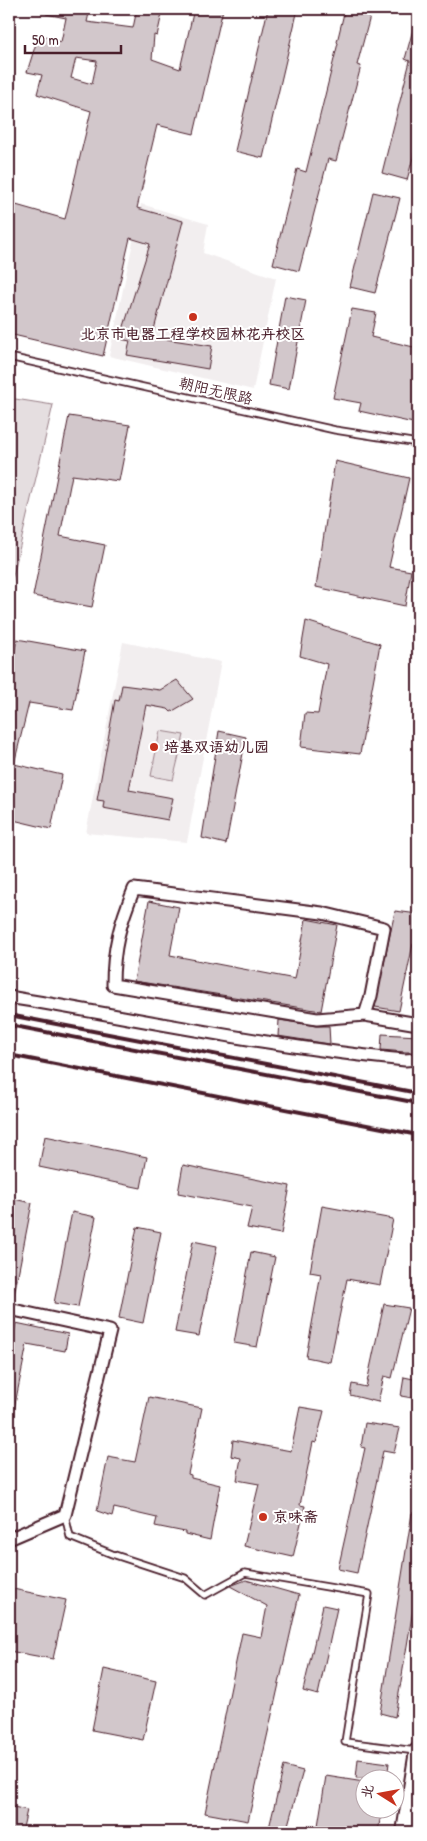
<svg xmlns="http://www.w3.org/2000/svg" width="427" height="1841" viewBox="0 0 427 1841" font-family="'Patrick Hand','LXGW WenKai TC',sans-serif">
	<rect width="100%" height="100%" fill="#fff"/>
	<filter id="ink" filterUnits="userSpaceOnUse"><feTurbulence type="fractalNoise" baseFrequency=".02" numOctaves="2"/><feDisplacementMap in="SourceGraphic" scale="10" xChannelSelector="R" yChannelSelector="G"/><feConvolveMatrix kernelMatrix="1 2 1 2 8 2 1 2 1" color-interpolation-filters="sRGB"/></filter>
	<g filter="url(#ink)">
		<path fill="#f2eeef" d="M 141,204 L 208,224 L 203,253 L 276,278 L 253,390 L 109,356 Z
			M 123,642 L 221,662 L 187,842 L 86,833 Z"/>
		<path fill="#e5dee0" stroke="#987e86" d="M 9,398 L 53,405 L 9,593 Z
			M 160,731 L 184,735 L 173,780 L 151,776 Z"/>
		<path fill="#d2c7cb" stroke="#4a1f2b" fill-rule="evenodd" d="M 47,9 L 90,9 L 87,22 L 133,28 L 137,9 L 163,9 L 157,36 L 154,35 L 152,59 L 180,69 L 194,9 L 223,9 L 194,134 L 157,125 L 137,208 L 183,221 L 152,337 L 212,346 L 208,369 L 127,355 L 130,341 L 120,339 L 150,244 L 130,238 L 103,356 L 9,334 L 9,203 L 65,219 L 91,111 L 37,94 L 42,75 L 27,72 L 39,34 L 61,42 L 66,18 L 46,14 ZM 76,58 L 97,61 L 92,84 L 71,78 Z
			M 268,9 L 298,9 L 263,158 L 235,151 Z
			M 345,9 L 372,9 L 357,65 L 361,66 L 336,161 L 328,159 L 299,271 L 273,264 L 297,169 L 306,172 L 338,43 L 337,42 Z
			M 415,22 L 418,22 L 418,139 L 407,180 L 382,173 L 410,61 L 405,59 Z
			M 373,192 L 400,198 L 375,293 L 350,287 Z
			M 285,296 L 306,300 L 289,389 L 269,385 Z
			M 352,309 L 376,313 L 371,337 L 418,348 L 418,424 L 359,411 L 361,403 L 333,398 Z
			M 69,416 L 130,425 L 119,481 L 72,475 L 60,536 L 105,545 L 92,607 L 33,596 Z
			M 335,461 L 409,478 L 389,567 L 411,571 L 405,606 L 316,587 Z
			M 306,621 L 380,644 L 360,754 L 301,747 L 305,713 L 318,714 L 327,664 L 300,656 Z
			M 17,639 L 85,651 L 73,710 L 29,703 L 14,764 L 62,775 L 51,829 L 9,819 L 9,679 Z
			M 177,680 L 193,699 L 171,712 L 168,709 L 146,705 L 129,790 L 173,798 L 168,820 L 103,808 L 104,801 L 97,800 L 115,700 L 119,701 L 122,685 L 160,690 Z
			M 219,731 L 246,737 L 226,844 L 202,838 Z
			M 149,901 L 179,907 L 170,955 L 295,979 L 306,919 L 337,925 L 321,1011 L 134,981 Z
			M 395,911 L 418,914 L 418,945 L 413,944 L 399,1011 L 375,1007 Z
			M 279,1020 L 316,1026 L 329,1026 L 330,1044 L 278,1036 Z
			M 382,1034 L 418,1036 L 418,1052 L 405,1052 L 381,1050 Z
			M 45,1136 L 147,1157 L 141,1188 L 39,1167 Z
			M 183,1165 L 290,1186 L 281,1234 L 247,1228 L 252,1207 L 178,1193 Z
			M 9,1198 L 32,1203 L 14,1295 L 9,1295 Z
			M 322,1206 L 393,1219 L 380,1285 L 347,1279 L 330,1362 L 306,1357 L 321,1274 L 310,1272 Z
			M 72,1212 L 96,1217 L 78,1307 L 54,1303 Z
			M 137,1227 L 161,1232 L 143,1323 L 119,1318 Z
			M 193,1241 L 217,1246 L 199,1336 L 175,1332 Z
			M 251,1252 L 275,1257 L 257,1347 L 234,1343 Z
			M 384,1304 L 409,1308 L 392,1378 L 384,1376 L 378,1402 L 350,1395 L 352,1384 L 366,1387 Z
			M 16,1323 L 68,1334 L 65,1351 L 27,1344 L 14,1409 L 9,1408 L 9,1360 Z
			M 404,1377 L 418,1380 L 418,1399 L 401,1396 Z
			M 149,1397 L 202,1408 L 188,1474 L 191,1475 L 191,1478 L 220,1485 L 210,1540 L 185,1534 L 185,1532 L 155,1526 L 157,1518 L 114,1508 L 112,1516 L 97,1511 L 108,1457 L 135,1462 Z
			M 300,1407 L 324,1411 L 316,1443 L 313,1442 L 300,1505 L 305,1506 L 293,1557 L 244,1546 L 259,1484 L 237,1480 L 241,1458 L 231,1456 L 233,1440 L 291,1451 Z
			M 365,1423 L 400,1428 L 394,1453 L 383,1451 L 357,1573 L 338,1569 L 365,1448 L 361,1447 Z
			M 412,1513 L 418,1513 L 418,1580 L 395,1717 L 380,1713 Z
			M 246,1580 L 299,1595 L 248,1821 L 205,1813 L 242,1633 L 261,1637 L 267,1606 L 230,1586 Z
			M 13,1589 L 66,1600 L 53,1659 L 9,1651 L 9,1611 Z
			M 323,1605 L 337,1608 L 318,1695 L 303,1691 Z
			M 104,1669 L 156,1681 L 143,1740 L 92,1730 Z
			M 358,1759 L 389,1763 L 387,1778 L 356,1778 Z
			M 284,1766 L 303,1771 L 286,1832 L 268,1832 Z
			M 326,1776 L 364,1782 L 364,1808 L 382,1808 L 378,1832 L 317,1832 Z
			M 9,1806 L 27,1810 L 22,1832 L 9,1832 Z"/>
		<g fill="none" stroke-linecap="round" stroke-linejoin="round">
			<g stroke="#4a1f2b" stroke-width="9">
				<path id="lane" d="M 9,357 L 335,430 L 418,443
					M 65,1515 L 70,1537 L 112,1554 L 185,1578 L 205,1595 L 245,1573 L 369,1594 L 345,1742 L 416,1751"/>
			</g>
			<g stroke="#4a1f2b" stroke-width="15">
				<path id="street" d="M 9,997 C 141,1019 271,1047 405,1060 L 418,1059
					M 365,1015 L 317,1019 L 113,985 C 113,948 120,923 134,889 L 322,913 L 384,928 L 371,996 L 365,1015 L 418,1024
					M 9,1309 L 110,1331 L 65,1515 L 9,1539"/>
			</g>
			<g stroke="#4a1f2b" stroke-width="20">
				<path id="secondary" d="M 405,1832 L 418,1751"/>
			</g>
			<use href="#lane" stroke="#fff" stroke-width="5.5"/>
			<use href="#street" stroke="#fff" stroke-width="11"/>
			<use href="#secondary" stroke="#fff" stroke-width="16"/>
			<path stroke="#4a1f2b" stroke-width="4" d="M 9,1015 L 418,1093
				M 9,1025 L 418,1103
				M 9,1055 L 418,1135"/>
		</g>
	</g>
	<g fill="#c8321e" stroke="#fff" stroke-width="2">
		<circle cx="193" cy="317" r="5"/>
		<circle cx="154" cy="747" r="5"/>
		<circle cx="263" cy="1517" r="5"/>
	</g>
	<g text-anchor="middle" stroke-width="4" stroke-linejoin="round" paint-order="stroke">
		<g font-size="15" font-weight="bold" fill="#4a1f2b" stroke="#fff" text-anchor="start">
			<text x="193" y="339" text-anchor="middle">北京市电器工程学校园林花卉校区</text>
			<text x="164" y="752">培基双语幼儿园</text>
			<text x="273" y="1522">京味斋</text>
		</g>
		<g font-size="15" fill="#4a1f2b" stroke="#fff">
			<text transform="translate(216 391) rotate(13)" y="5">朝阳无限路</text>
		</g>
	</g>
	<rect width="427" height="1841" fill="none" stroke="#fff" stroke-width="30"/>
	<rect x="15" y="15" width="397" height="1811" fill="none" stroke="#4a1f2b" stroke-width="2" filter="url(#ink)"/>
	<g transform="translate(380 1794) rotate(281)"><circle r="24" fill="#ffffff" stroke="#b7a5aa"/>
	<path d="M0-4L9 19L0 12L-9 19Z" fill="#c8321e"/>
	<text y="-8" font-size="14" font-weight="bold" text-anchor="middle" fill="#4a1f2b">北</text>
	</g>
	<path d="M25 45v8h96v-8" fill="none" stroke="#4a1f2b" stroke-width="2.5"/>
	<text x="32" y="45" font-size="15" fill="#4a1f2b" stroke="#ffffff" stroke-width="4" paint-order="stroke">50 m</text>
</svg>
